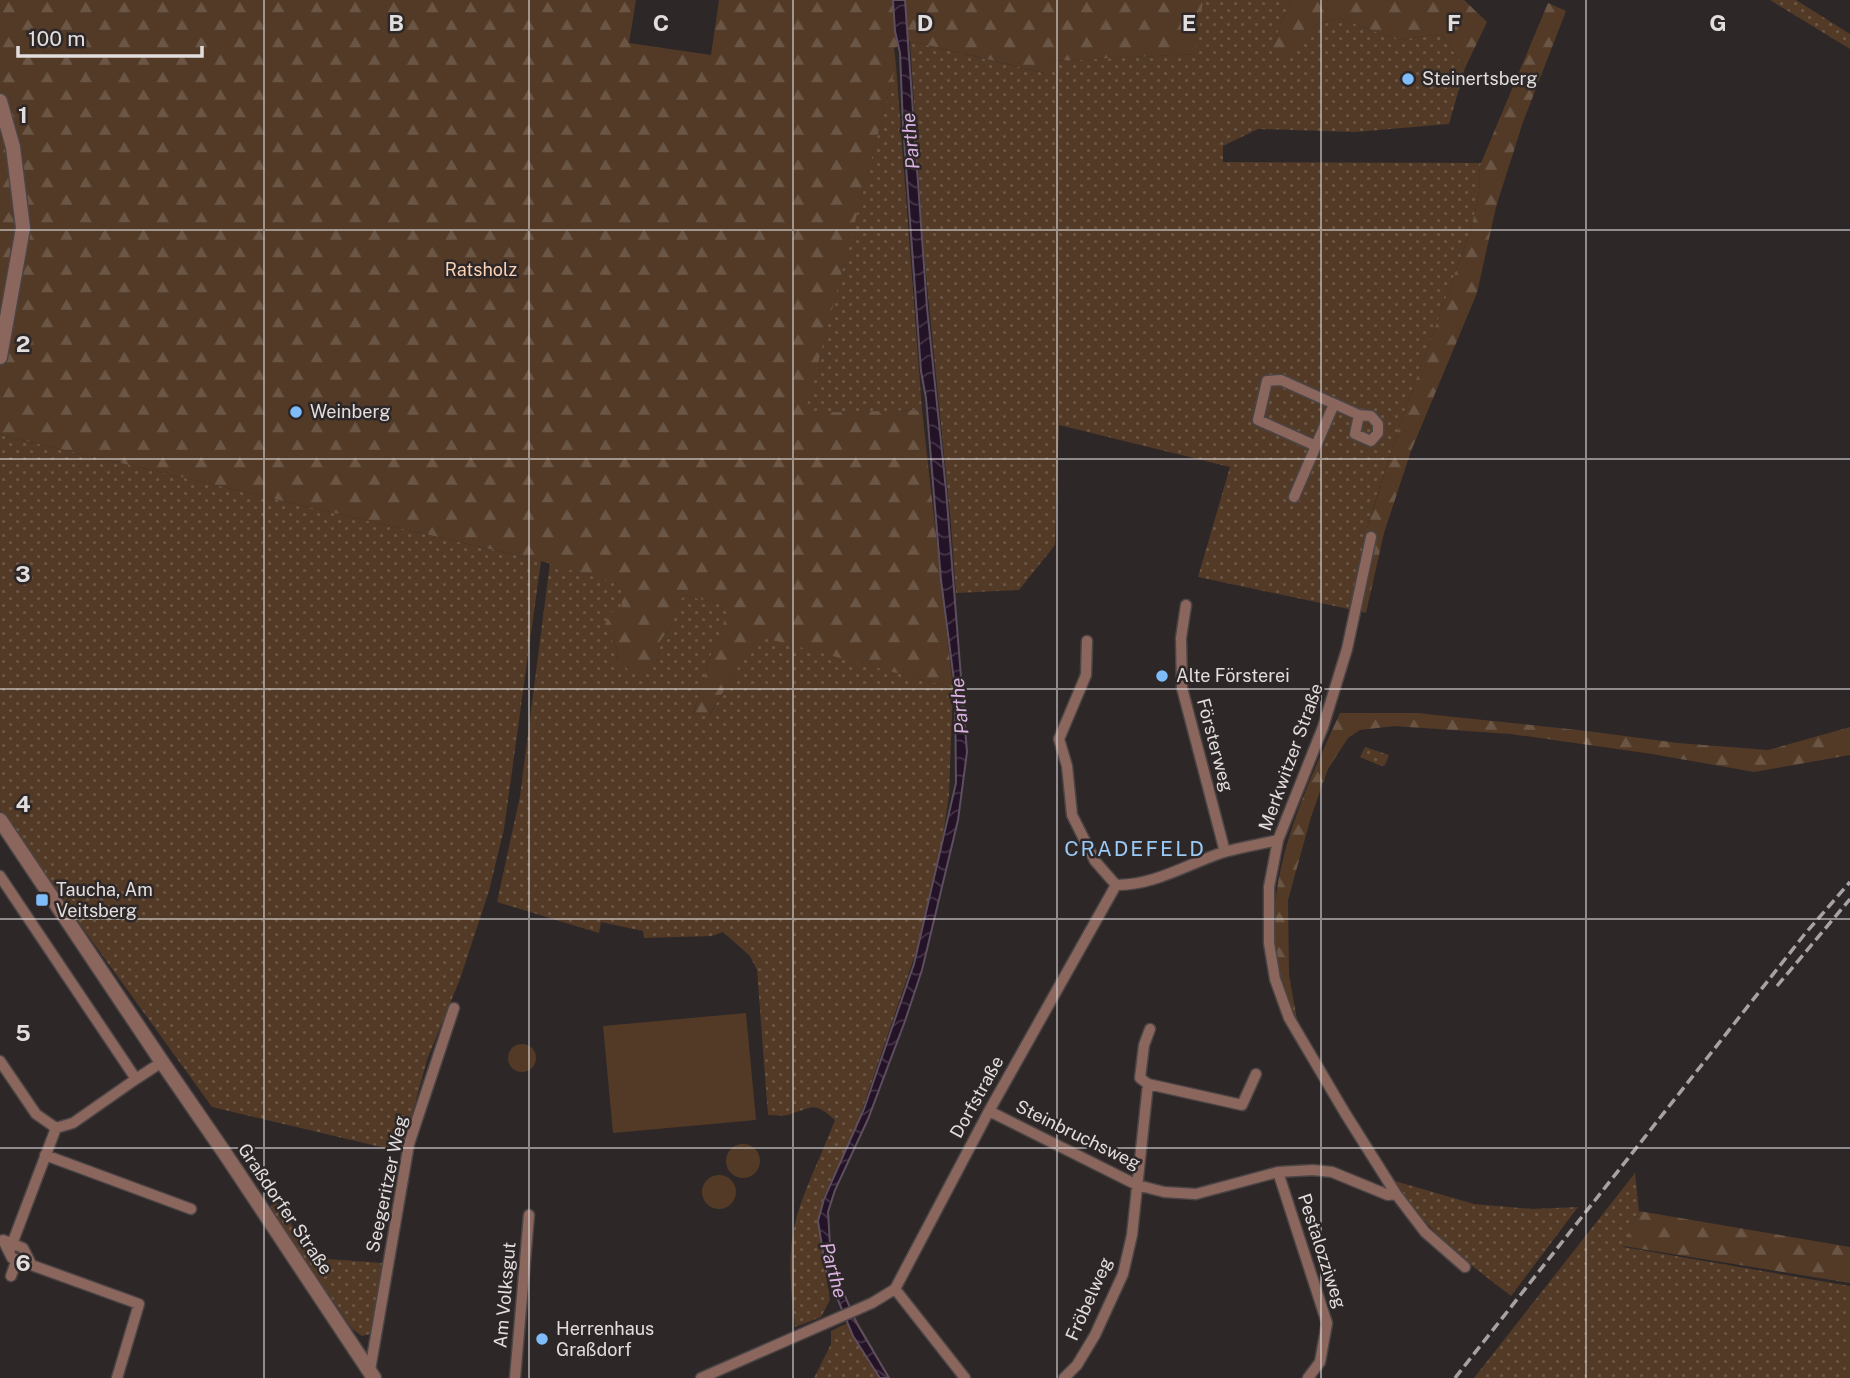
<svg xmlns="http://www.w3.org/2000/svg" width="1850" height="1378" viewBox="0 0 1850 1378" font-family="'Public Sans',sans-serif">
	<defs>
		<pattern id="grass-dots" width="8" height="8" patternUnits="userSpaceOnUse" patternTransform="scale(1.75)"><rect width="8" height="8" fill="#523a26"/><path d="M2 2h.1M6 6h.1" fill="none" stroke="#6b5645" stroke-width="1.8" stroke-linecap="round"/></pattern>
		<pattern id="forest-firs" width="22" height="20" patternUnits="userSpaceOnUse" patternTransform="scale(1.75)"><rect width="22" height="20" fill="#523a26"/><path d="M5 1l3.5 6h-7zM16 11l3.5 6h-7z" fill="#6b5645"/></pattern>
		<pattern id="water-waves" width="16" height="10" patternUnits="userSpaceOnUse" patternTransform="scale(1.75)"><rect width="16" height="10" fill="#241227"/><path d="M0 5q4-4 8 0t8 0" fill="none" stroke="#443446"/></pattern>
	</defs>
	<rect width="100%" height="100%" fill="#2e2728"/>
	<path fill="url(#grass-dots)" d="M 1203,0 L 1290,0 L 1272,48 L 1315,25 L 1340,18 L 1397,40 L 1441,34 L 1465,68 L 1449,124 L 1355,132 L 1258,129 L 1223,146 L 1223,162 L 1481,163 L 1479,173 L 1480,190 L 1471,229 L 1400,424 L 1367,528 L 1375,532 L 1358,611 L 1198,577 L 1230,467 L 1059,425 L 1055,545 L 1019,590 L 956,593 L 951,524 L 924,255 L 910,41 L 1044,73 L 1052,61 L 1195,54 Z
		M 1770,0 L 1796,0 L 1850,34 L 1850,49 Z
		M 896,65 L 922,410 L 804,414 Z
		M 0,435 L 541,561 L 504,829 L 489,891 L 460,979 L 427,1060 L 402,1152 L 212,1107 L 32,858 L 0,810 Z
		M 550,563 L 631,588 L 609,637 L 616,645 L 618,662 L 657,663 L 660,641 L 674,623 L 674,610 L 684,595 L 731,607 L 710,657 L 693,714 L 709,716 L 757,635 L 953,688 L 949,795 L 942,842 L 916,952 L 857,1125 L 823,1198 L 820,1223 L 821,1245 L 830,1300 L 821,1317 L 795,1327 C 790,1287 786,1245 800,1206 C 810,1177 824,1149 835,1120 C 814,1102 815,1106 791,1114 C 784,1117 776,1115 768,1115 L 757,970 L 750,956 L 723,932 L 712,936 L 644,938 L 643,931 L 601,922 L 599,933 L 497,902 L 520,796 Z
		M 1365,747 L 1389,755 L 1385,765 L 1381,766 L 1360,757 Z
		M 1635,1173 L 1639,1211 L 1623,1247 L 1850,1286 L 1850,1378 L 1474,1378 Z
		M 1395,1181 L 1474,1204 L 1532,1209 L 1578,1207 L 1511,1296 C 1464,1260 1428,1233 1395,1181 Z
		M 274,1198 L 314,1258 L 382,1263 L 373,1325 L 370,1334 L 362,1336 L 352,1329 L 270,1208 Z
		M 856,1319 L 890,1378 L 814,1378 L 831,1344 L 831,1331 Z"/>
	<path fill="url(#forest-firs)" d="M 0,0 L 636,0 L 629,43 L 711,55 L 719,0 L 1203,0 L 1196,54 L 1052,61 L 1045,73 L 910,41 L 894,48 L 896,65 L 805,413 L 922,410 L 953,688 L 757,636 L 708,717 L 693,714 L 710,657 L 730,607 L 684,595 L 674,610 L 674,623 L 660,641 L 657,664 L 638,677 L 618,662 L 616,645 L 609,637 L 605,625 L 610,613 L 622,607 L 621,596 L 630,588 L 541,561 L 0,435 Z
		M 1290,0 L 1464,0 L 1487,22 L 1465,68 L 1441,34 L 1397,40 L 1340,18 L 1315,25 L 1284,60 L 1272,48 Z
		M 1548,3 L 1566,11 L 1523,122 L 1496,207 L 1477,293 L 1411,451 L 1384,533 L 1366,613 L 1358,611 L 1375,532 L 1367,529 L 1400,424 L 1471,229 L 1480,190 L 1479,173 L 1481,163 Z
		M 1340,713 L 1417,713 L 1587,731 L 1678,743 L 1768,750 L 1850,727 L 1850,755 L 1754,772 L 1652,754 L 1511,734 L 1394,726 L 1360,730 L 1348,738 L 1328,769 L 1311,817 L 1288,900 L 1289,975 L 1298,1025 C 1291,1006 1277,978 1275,959 C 1266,871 1304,791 1340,713 Z
		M 1639,1211 L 1850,1247 L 1850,1283 L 1623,1246 Z"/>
	<path fill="#523a26" d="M 746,1013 L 756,1120 L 613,1133 L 603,1026 Z
		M508 1058a14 14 0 1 1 28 0a14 14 0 1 1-28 0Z
		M726 1161a17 17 0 1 1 34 0a17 17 0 1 1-34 0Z
		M702 1192a17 17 0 1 1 34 0a17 17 0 1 1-34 0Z"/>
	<path fill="url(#water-waves)" stroke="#5d4f5e" stroke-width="2" d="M 893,0 L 905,0 L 927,308 L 946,490 L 967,752 L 958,820 L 922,970 L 905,1021 L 868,1119 L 835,1190 L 828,1212 L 830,1245 L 834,1270 L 856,1322 L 889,1378 L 880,1378 L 853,1336 L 826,1271 L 818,1221 L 824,1199 L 864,1109 L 914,964 L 956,783 L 955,688 L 941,580 L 926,398 L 921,371 L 903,125 L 900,53 L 895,31 Z"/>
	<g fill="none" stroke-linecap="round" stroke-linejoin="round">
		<g stroke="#4b4445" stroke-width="13">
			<path id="minor" d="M 1316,446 L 1258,420 L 1267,381 L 1281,380 L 1359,415 L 1371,416 L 1378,424 L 1378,433 L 1371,441 L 1355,434 L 1359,415
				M 1294,497 L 1334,404
				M 1371,537 L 1347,649 L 1323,727 L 1278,840 L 1269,887 L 1269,943 L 1275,979 L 1289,1018 L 1345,1113 L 1396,1194 L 1425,1232 L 1465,1267
				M 1186,605 L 1181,638 L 1182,688 L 1225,852
				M 1087,641 L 1086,675 L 1059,739 L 1067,766 L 1072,815 L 1095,861 L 1116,885
				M 0,876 L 136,1079 L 162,1062
				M 1116,885 C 1156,885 1187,864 1224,852 C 1242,847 1260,844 1278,840
				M 1150,1029 L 1144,1045 L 1140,1078 L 1148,1084 L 1242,1105 L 1256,1074
				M 0,1061 L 36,1114 L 56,1128
				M 989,1111 L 1137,1185 L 1164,1192 L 1196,1194 L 1278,1172 L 1313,1170 L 1332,1172 L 1388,1195 L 1396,1194
				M 56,1128 L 73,1123 L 136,1079
				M 45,1155 L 191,1209
				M 1278,1172 L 1327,1323 L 1320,1362 L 1308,1378
				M 3,1240 L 12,1258 L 139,1304 L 117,1378
				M 6,1241 L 23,1248 L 31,1264
				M 9,1252 L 56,1128
				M 11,1276 L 17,1259
				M 895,1289 L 965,1378
				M 370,1370 L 409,1144 L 454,1008
				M 515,1378 L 529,1215
				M 701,1378 L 872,1303 L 895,1289 L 989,1111 L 1116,885
				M 1064,1378 L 1077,1365 L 1095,1335 L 1123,1274 L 1132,1235 L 1148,1084"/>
		</g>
		<g stroke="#4b4445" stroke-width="17">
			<path id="tertiary" d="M 0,101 L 13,147 L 23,228 L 0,357
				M 0,820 L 162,1062 L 226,1155 L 374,1378"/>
		</g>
		<use href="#minor" stroke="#8a665d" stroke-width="10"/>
		<use href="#tertiary" stroke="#8a665d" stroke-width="14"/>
		<path stroke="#a7a2a3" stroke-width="3.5" stroke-dasharray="10 5" stroke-linecap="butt" d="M 1777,986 L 1850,899
			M 1455,1378 L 1804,935 L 1850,882"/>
	</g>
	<path fill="none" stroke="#e2dede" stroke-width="2" stroke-opacity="0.55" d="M 264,0 L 264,1378M 529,0 L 529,1378M 793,0 L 793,1378M 1057,0 L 1057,1378M 1321,0 L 1321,1378M 1586,0 L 1586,1378M 0,230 L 1850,230M 0,459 L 1850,459M 0,689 L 1850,689M 0,919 L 1850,919M 0,1148 L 1850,1148"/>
	<g fill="#7ebdf9" stroke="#2e2728" stroke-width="2.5">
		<circle cx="1408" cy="79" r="7"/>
		<circle cx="296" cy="412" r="7"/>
		<circle cx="1162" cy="676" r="7"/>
		<rect x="35" y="893" width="14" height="14" rx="3.5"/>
		<circle cx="542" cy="1339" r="7"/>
	</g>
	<g text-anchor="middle" stroke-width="5" stroke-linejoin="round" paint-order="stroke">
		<g font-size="18" fill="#e2dede" stroke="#2e2728" text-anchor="start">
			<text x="1422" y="85">Steinertsberg</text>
			<text x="310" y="418">Weinberg</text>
			<text x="1176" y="682">Alte Försterei</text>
			<text x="56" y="896">Taucha, Am<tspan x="56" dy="21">Veitsberg</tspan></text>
			<text x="556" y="1335">Herrenhaus<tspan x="556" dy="21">Graßdorf</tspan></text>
		</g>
		<g font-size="18" fill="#fad1b2" stroke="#2e2728">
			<text x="481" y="276">Ratsholz</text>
		</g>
		<g font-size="18" fill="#e2dede" stroke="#2e2728">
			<text transform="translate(1215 745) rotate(75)" y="6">Försterweg</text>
			<text transform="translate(1291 757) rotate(-70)" y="6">Merkwitzer Straße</text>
			<text transform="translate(977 1097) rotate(-61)" y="6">Dorfstraße</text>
			<text transform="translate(1078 1135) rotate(26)" y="6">Steinbruchsweg</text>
			<text transform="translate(387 1184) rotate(-78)" y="6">Seegeritzer Weg</text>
			<text transform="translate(285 1209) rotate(56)" y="6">Graßdorfer Straße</text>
			<text transform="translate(1322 1251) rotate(72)" y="6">Pestalozziweg</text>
			<text transform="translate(505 1295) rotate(-85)" y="6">Am Volksgut</text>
			<text transform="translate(1089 1299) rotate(-66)" y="6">Fröbelweg</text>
		</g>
		<g font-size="19" font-style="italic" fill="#dab2e1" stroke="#2e2728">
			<text transform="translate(910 141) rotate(-95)" y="7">Parthe</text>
			<text transform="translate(959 706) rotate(-95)" y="7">Parthe</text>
			<text transform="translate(834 1270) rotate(75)" y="7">Parthe</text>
		</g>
		<g font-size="21" letter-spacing="2" fill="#9ac9f5" stroke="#2e2728">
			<text x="1135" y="856">CRADEFELD</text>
		</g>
	</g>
	<g font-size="23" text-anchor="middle" font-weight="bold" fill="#e2dede" stroke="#2e2728" stroke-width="5" stroke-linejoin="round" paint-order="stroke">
		<text x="396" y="31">B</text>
		<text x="661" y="31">C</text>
		<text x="925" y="31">D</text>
		<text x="1189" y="31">E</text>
		<text x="1454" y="31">F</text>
		<text x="1718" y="31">G</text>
		<text x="23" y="123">1</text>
		<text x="23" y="352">2</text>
		<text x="23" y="582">3</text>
		<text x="23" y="812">4</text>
		<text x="23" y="1041">5</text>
		<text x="23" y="1271">6</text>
	</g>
	<path d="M18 46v10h184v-10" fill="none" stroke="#e2dede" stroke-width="3.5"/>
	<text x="28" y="46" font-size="21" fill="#e2dede" stroke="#2e2728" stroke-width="5" paint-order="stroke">100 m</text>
</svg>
